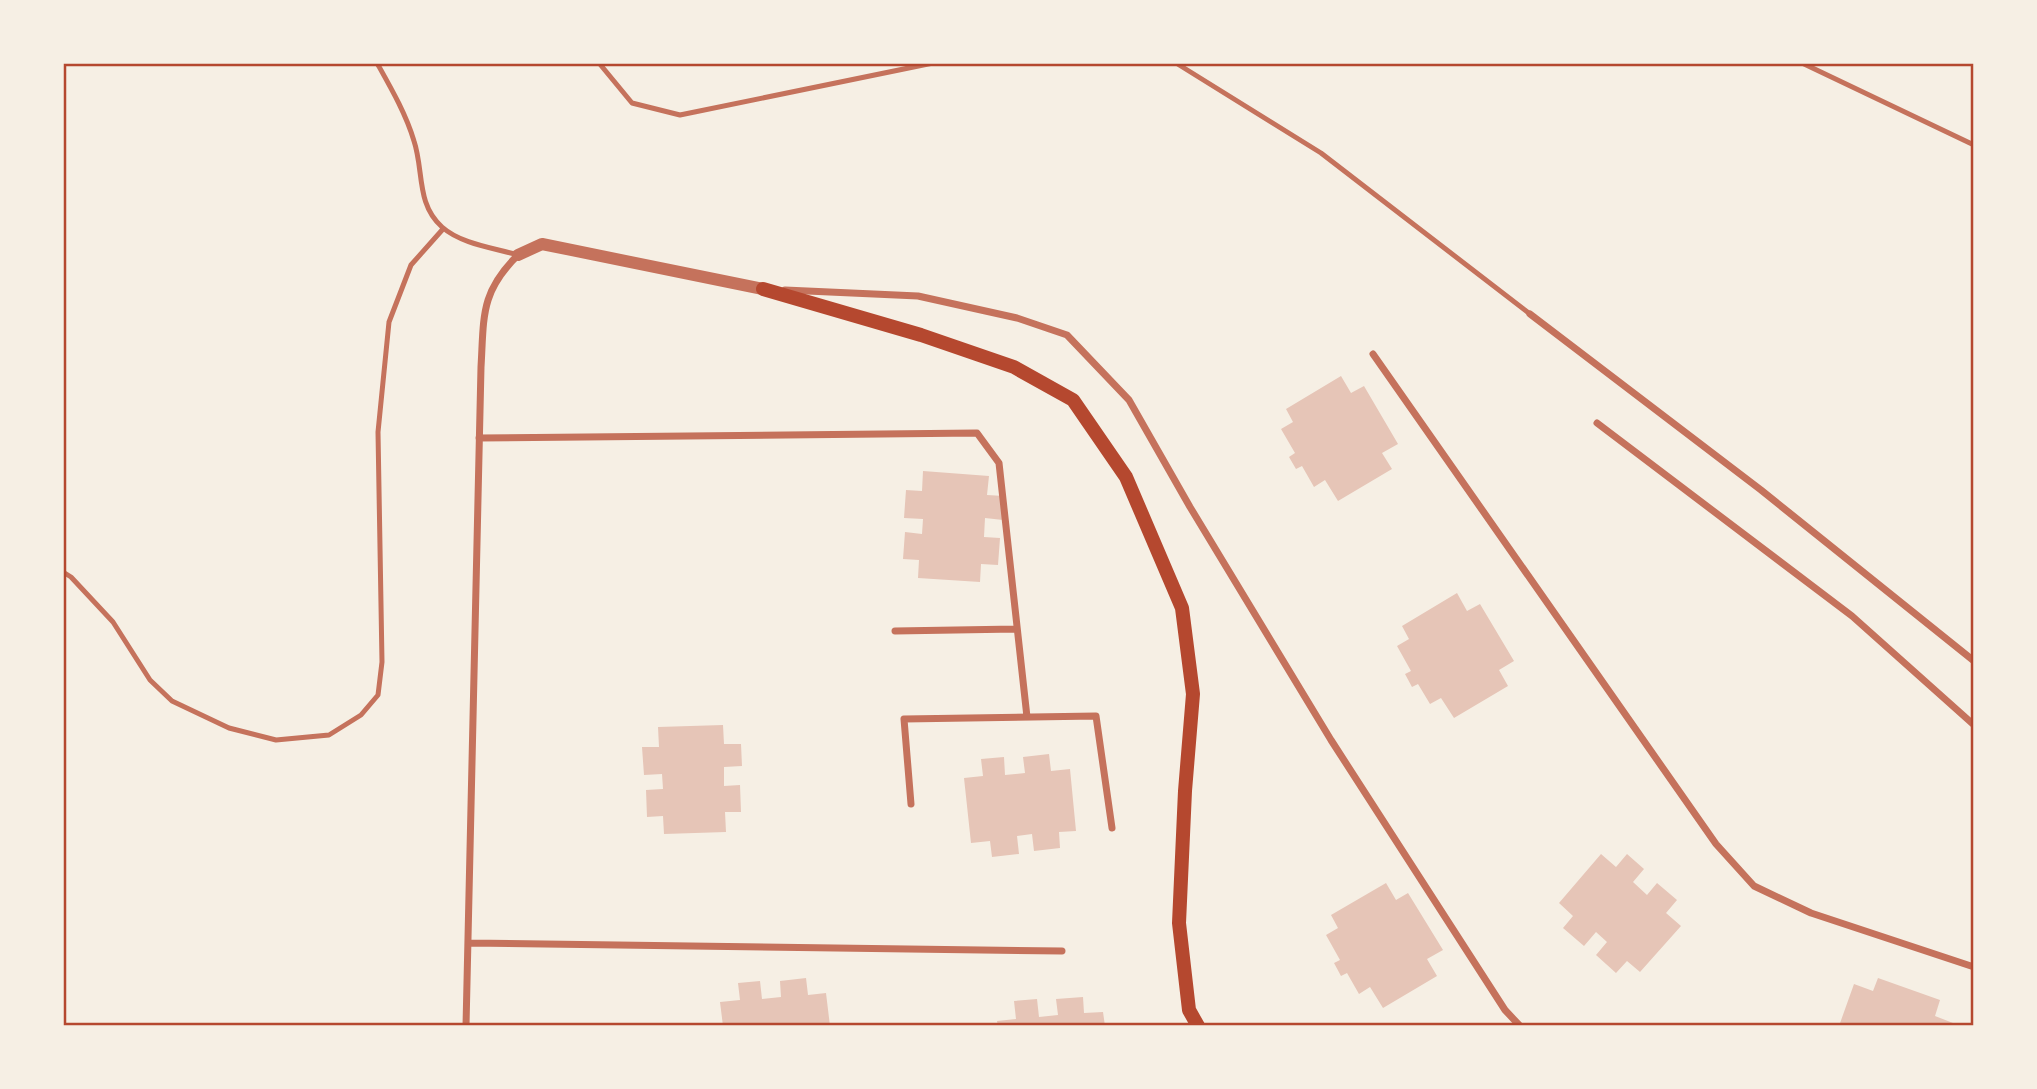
<svg xmlns="http://www.w3.org/2000/svg" width="2037" height="1089" viewBox="0 0 2037 1089" font-family="Jost,sans-serif">
	<rect width="100%" height="100%" fill="#f6efe4"/>
	<path fill="#e6c5b7" d="M 1341,376 L 1351,393 L 1364,386 L 1398,444 L 1382,453 L 1392,469 L 1338,501 L 1325,480 L 1314,487 L 1302,466 L 1296,469 L 1289,457 L 1295,453 L 1281,429 L 1293,422 L 1286,409 Z
		M 923,471 L 989,476 L 987,495 L 1004,496 L 1003,520 L 985,518 L 984,537 L 1000,538 L 998,565 L 981,564 L 980,582 L 918,578 L 919,560 L 903,559 L 905,532 L 922,534 L 923,519 L 904,518 L 906,490 L 922,491 Z
		M 1457,593 L 1467,611 L 1480,604 L 1514,661 L 1499,670 L 1508,686 L 1454,718 L 1441,698 L 1430,704 L 1418,684 L 1412,687 L 1405,674 L 1411,671 L 1397,646 L 1409,639 L 1402,626 Z
		M 723,725 L 724,744 L 741,744 L 742,766 L 724,767 L 724,786 L 740,785 L 741,812 L 725,812 L 726,832 L 664,834 L 663,816 L 647,817 L 646,790 L 663,789 L 662,774 L 644,775 L 642,747 L 659,747 L 658,727 Z
		M 1049,754 L 1051,771 L 1070,769 L 1076,831 L 1059,832 L 1060,848 L 1034,851 L 1032,834 L 1017,836 L 1019,854 L 992,857 L 990,841 L 971,843 L 964,778 L 983,776 L 981,759 L 1004,757 L 1005,775 L 1025,773 L 1023,757 Z
		M 1601,854 L 1616,867 L 1627,854 L 1644,869 L 1633,882 L 1647,895 L 1657,883 L 1677,900 L 1666,913 L 1681,926 L 1640,972 L 1627,961 L 1616,973 L 1596,955 L 1607,942 L 1596,932 L 1584,946 L 1563,928 L 1573,916 L 1559,903 Z
		M 1386,883 L 1396,900 L 1408,893 L 1443,950 L 1427,959 L 1437,976 L 1383,1008 L 1370,987 L 1359,994 L 1347,973 L 1341,976 L 1334,963 L 1340,960 L 1326,935 L 1338,928 L 1331,915 Z
		M 806,978 L 808,995 L 826,993 L 830,1026 L 723,1026 L 720,1002 L 740,1000 L 738,983 L 760,981 L 762,999 L 781,997 L 780,981 Z
		M 1878,978 L 1940,1000 L 1935,1016 L 1953,1023 L 1952,1026 L 1839,1026 L 1854,984 L 1873,991 Z
		M 1083,997 L 1084,1013 L 1103,1012 L 1105,1026 L 998,1026 L 997,1021 L 1016,1019 L 1014,1001 L 1037,999 L 1039,1017 L 1058,1015 L 1056,999 Z"/>
	<g fill="none" stroke-linecap="round" stroke-linejoin="round">
		<path stroke="#c5725c" stroke-width="5" d="M 377,63 C 391,88 406,114 414,141 C 424,171 416,204 442,227 C 461,244 494,248 518,255
			M 599,63 L 632,103 L 680,115 L 933,63
			M 1176,63 L 1321,153 L 1530,314
			M 1802,63 L 1974,145
			M 63,572 L 71,577 L 113,622 L 150,680 L 172,701 L 229,728 L 276,740 L 329,735 L 361,715 L 378,695 L 382,662 L 378,432 L 389,322 L 411,265 L 443,229"/>
		<path stroke="#c5725c" stroke-width="7" d="M 785,290 L 918,296 L 1017,318 L 1067,335 L 1129,400 L 1190,507 L 1331,740 L 1505,1010 L 1520,1026
			M 1530,314 L 1761,490 L 1974,661
			M 1373,354 L 1716,844 L 1754,886 L 1811,913 L 1974,967
			M 1597,423 L 1852,616 L 1974,725
			M 479,438 L 977,433 L 999,463 L 1027,717
			M 895,631 L 1016,629
			M 911,804 L 904,719 L 1096,716 L 1112,828
			M 468,943 L 1062,951
			M 466,1026 L 481,367 C 484,317 480,292 518,255"/>
		<path stroke="#c5725c" stroke-width="12" d="M 518,255 L 542,244 L 763,289"/>
		<path stroke="#b5482f" stroke-width="14" d="M 763,289 L 921,335 L 1014,367 L 1073,400 L 1126,477 L 1182,608 L 1193,694 L 1185,791 L 1179,923 L 1189,1010 L 1198,1026"/>
	</g>
	<rect width="2037" height="1089" fill="none" stroke="#f6efe4" stroke-width="130"/>
	<rect x="65" y="65" width="1907" height="959" fill="none" stroke="#b5482f" stroke-width="2.5"/>
</svg>
